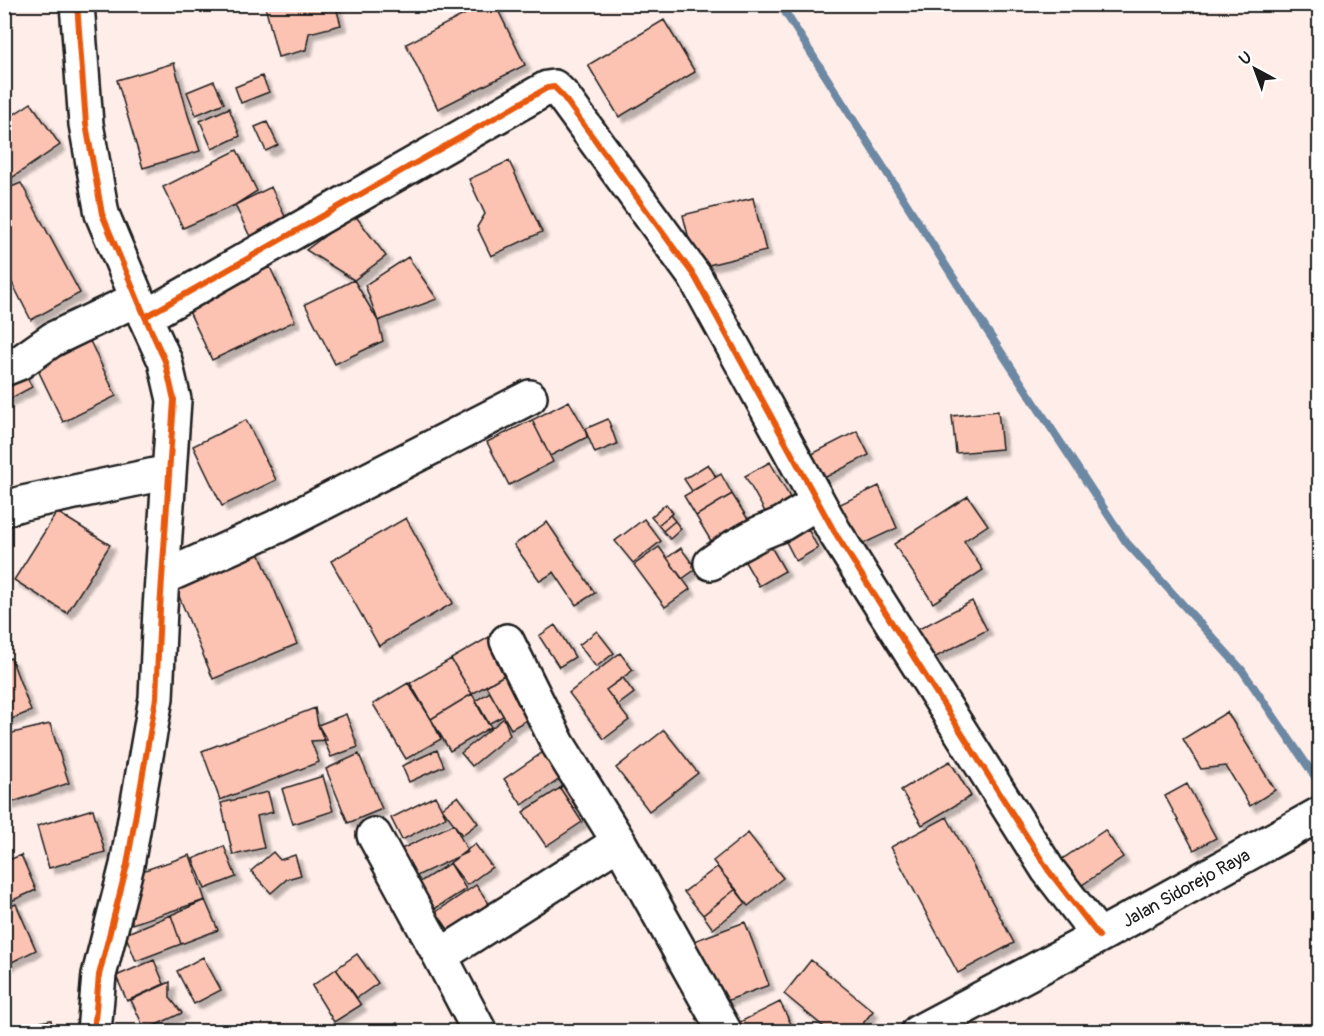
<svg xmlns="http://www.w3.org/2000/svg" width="1324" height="1036" viewBox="0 0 1324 1036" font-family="Pangolin,sans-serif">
	<defs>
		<filter id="shadow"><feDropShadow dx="5.5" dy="5.5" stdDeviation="1.5" flood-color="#0004"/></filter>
	</defs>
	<rect width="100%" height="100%" fill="#feede8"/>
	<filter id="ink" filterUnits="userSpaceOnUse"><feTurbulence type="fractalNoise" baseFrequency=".0167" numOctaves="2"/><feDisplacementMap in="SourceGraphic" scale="12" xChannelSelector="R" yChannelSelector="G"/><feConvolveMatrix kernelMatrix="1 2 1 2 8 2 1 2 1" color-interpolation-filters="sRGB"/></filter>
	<g filter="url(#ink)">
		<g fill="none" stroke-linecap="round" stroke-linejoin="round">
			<path stroke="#6c88a3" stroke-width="8" d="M 780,4 L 986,329 L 1126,542 L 1242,670 L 1320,784"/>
		</g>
		<path fill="#fcc3b3" stroke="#1c1c1c" stroke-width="1.5" filter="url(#shadow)" d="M 270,4 L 335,4 L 341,25 L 309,33 L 306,50 L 278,57 L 265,6 Z
			M 485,4 L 495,4 L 525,65 L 438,109 L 406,44 Z
			M 664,20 L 695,72 L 619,117 L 588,65 Z
			M 174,63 L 188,115 L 200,151 L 143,168 L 117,80 Z
			M 262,76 L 269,92 L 241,103 L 235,87 Z
			M 214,81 L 224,103 L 196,115 L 187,92 Z
			M 31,103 L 60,145 L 4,183 L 4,121 Z
			M 229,108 L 240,136 L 212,149 L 200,121 Z
			M 267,122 L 278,145 L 266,151 L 255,127 Z
			M 237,150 L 257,191 L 235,205 L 183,228 L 163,187 Z
			M 509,161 L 542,232 L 491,256 L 477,227 L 485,214 L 469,179 Z
			M 21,183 L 80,293 L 31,320 L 4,267 L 4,190 Z
			M 271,187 L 290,227 L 254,245 L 235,205 Z
			M 753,198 L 766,251 L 696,268 L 683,215 Z
			M 354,214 L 386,256 L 354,280 L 306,250 Z
			M 408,257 L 437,299 L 378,321 L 365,285 Z
			M 270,267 L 295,321 L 212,360 L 187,307 Z
			M 354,280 L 378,321 L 383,341 L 335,364 L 305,304 Z
			M 90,341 L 116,396 L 63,422 L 37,368 Z
			M 19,363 L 32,387 L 4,402 L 4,370 Z
			M 569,401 L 585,429 L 587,437 L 550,456 L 532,420 Z
			M 998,411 L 1002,449 L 956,453 L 952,416 Z
			M 608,419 L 617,444 L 595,453 L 585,429 Z
			M 246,420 L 276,480 L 222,506 L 193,446 Z
			M 532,420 L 553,462 L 509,485 L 487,442 Z
			M 857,431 L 869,455 L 822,479 L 810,455 Z
			M 770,462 L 793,503 L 768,517 L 745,476 Z
			M 708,464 L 716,477 L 692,491 L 684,479 Z
			M 721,474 L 732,494 L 696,516 L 684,496 Z
			M 879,486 L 897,528 L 856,547 L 838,505 Z
			M 732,494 L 751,524 L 714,546 L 696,516 Z
			M 968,496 L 988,525 L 964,541 L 983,570 L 933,603 L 894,544 Z
			M 666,504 L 673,513 L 658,525 L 651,517 Z
			M 57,512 L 110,545 L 67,613 L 14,580 Z
			M 670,515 L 675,521 L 663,531 L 658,525 Z
			M 406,518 L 453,603 L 379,646 L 331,561 Z
			M 644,519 L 661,541 L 633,563 L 615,541 Z
			M 675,521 L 681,529 L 670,539 L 663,531 Z
			M 547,522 L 595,593 L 576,605 L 554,572 L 540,581 L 514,545 Z
			M 804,522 L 818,548 L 796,561 L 782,534 Z
			M 767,540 L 785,571 L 759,586 L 741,555 Z
			M 659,547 L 690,589 L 665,607 L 634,565 Z
			M 257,548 L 297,644 L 213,679 L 174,584 Z
			M 681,548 L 696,569 L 682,579 L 667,558 Z
			M 972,601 L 987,630 L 932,659 L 917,630 Z
			M 555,625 L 575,657 L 559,667 L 539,636 Z
			M 597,631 L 614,653 L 596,667 L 579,645 Z
			M 496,633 L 516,668 L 472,694 L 451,659 Z
			M 620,653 L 633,670 L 606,690 L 629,720 L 604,739 L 569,693 Z
			M 11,658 L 31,711 L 4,722 L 4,660 Z
			M 451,659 L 472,694 L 431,719 L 410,683 Z
			M 516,668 L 541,712 L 511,729 L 486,686 Z
			M 623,678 L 634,693 L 618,705 L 606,690 Z
			M 408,683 L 431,719 L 441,739 L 406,759 L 373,704 Z
			M 490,692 L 503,716 L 488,724 L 475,701 Z
			M 472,694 L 491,727 L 450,751 L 431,719 Z
			M 315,708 L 318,725 L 327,740 L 311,741 L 319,762 L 220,800 L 202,751 Z
			M 1227,712 L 1275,790 L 1250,806 L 1226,766 L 1201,769 L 1183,739 Z
			M 346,714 L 358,747 L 331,757 L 318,725 Z
			M 504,718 L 510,735 L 472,766 L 461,753 Z
			M 50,724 L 69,783 L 7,804 L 4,799 L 4,735 Z
			M 664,730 L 698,773 L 649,811 L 616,768 Z
			M 549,748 L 567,774 L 522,805 L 504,779 Z
			M 437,750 L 444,766 L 409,782 L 402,766 Z
			M 359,754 L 382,809 L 348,823 L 326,769 Z
			M 950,761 L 971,796 L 922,825 L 901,790 Z
			M 323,776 L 333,811 L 293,824 L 282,789 Z
			M 573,779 L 587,799 L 574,809 L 560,788 Z
			M 1187,784 L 1216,838 L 1194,850 L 1165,796 Z
			M 560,788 L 582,822 L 546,846 L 523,812 Z
			M 268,792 L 273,812 L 257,816 L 264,848 L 233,855 L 221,803 Z
			M 435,796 L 446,817 L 402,840 L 391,818 Z
			M 458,796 L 478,823 L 462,835 L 442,808 Z
			M 93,809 L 105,852 L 49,868 L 37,826 Z
			M 947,817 L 1014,943 L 958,973 L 891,847 Z
			M 454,824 L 468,852 L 410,879 L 397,851 Z
			M 1105,830 L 1123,857 L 1079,887 L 1061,860 Z
			M 748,833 L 783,878 L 748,906 L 713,861 Z
			M 475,844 L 492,867 L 467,885 L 450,863 Z
			M 224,846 L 236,877 L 205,889 L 193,859 Z
			M 273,852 L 280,860 L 295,855 L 301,875 L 287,879 L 271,893 L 251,871 Z
			M 21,855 L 36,890 L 4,904 L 4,862 Z
			M 190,855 L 205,900 L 132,924 L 130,875 Z
			M 450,863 L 466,889 L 428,913 L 412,887 Z
			M 717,867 L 736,889 L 703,915 L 684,892 Z
			M 476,885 L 490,905 L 450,932 L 436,912 Z
			M 736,889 L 746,903 L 713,929 L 703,915 Z
			M 205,900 L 218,930 L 181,944 L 171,915 Z
			M 16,904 L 36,950 L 4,966 L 4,909 Z
			M 171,915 L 181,944 L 136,961 L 125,934 Z
			M 745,922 L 769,985 L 718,1004 L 694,941 Z
			M 357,954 L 378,983 L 357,998 L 336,969 Z
			M 203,957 L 221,990 L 194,1004 L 177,971 Z
			M 154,960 L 164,984 L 127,1001 L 116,976 Z
			M 811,960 L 873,1011 L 856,1032 L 830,1032 L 784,994 Z
			M 336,969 L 361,1005 L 334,1022 L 312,986 Z
			M 170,982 L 170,998 L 182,1013 L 145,1030 L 131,1000 Z
			M 780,1002 L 795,1032 L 738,1032 L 734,1025 Z
			M 51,1020 L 53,1032 L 4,1032 L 4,1029 Z
			M 397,1023 L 402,1032 L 384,1032 Z"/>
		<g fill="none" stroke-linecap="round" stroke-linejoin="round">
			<g stroke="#1c1c1c" stroke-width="38">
				<path id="minor" d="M 77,4 L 86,124 L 102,214 L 145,317 L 165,361 L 174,400 L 160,609 L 156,698 L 127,865 L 99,975 L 94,1032
					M 145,317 L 547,88 L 554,87 L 562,95 L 695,277 L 834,531 L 1048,870 L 1099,936
					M 4,369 L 19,363 L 53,339 L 137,299
					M 4,509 L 23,503 L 169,472
					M 711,563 L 734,547 L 760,533 L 782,524 L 818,502
					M 162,578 L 276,527 L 530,397
					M 507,641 L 558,744 L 619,842 L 725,1032
					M 374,835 L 440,956 L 480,1032
					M 440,956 L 619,842
					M 918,1032 L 1099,936 L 1320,814"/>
			</g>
			<use href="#minor" stroke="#fff" stroke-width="33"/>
			<g stroke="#fff" stroke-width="10">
				<path id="cycleway" d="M 77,4 L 86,124 L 102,214 L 145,317 L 165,361 L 174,400 L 160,609 L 156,698 L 127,865 L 99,975 L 94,1032
					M 145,317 L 547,88 L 554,87 L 562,95 L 695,277 L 834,531 L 1048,870 L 1099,936"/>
			</g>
			<use href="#cycleway" stroke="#e8590c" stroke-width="6"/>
		</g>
	</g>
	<g text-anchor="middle" stroke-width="4.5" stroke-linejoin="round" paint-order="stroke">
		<g font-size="18" fill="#1c1c1c" stroke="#fff">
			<text transform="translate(1186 888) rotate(-29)" y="6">Jalan Sidorejo Raya</text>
		</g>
	</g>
	<rect width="1324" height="1036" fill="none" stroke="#fff" stroke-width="24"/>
	<rect x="12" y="12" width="1300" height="1012" fill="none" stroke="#1c1c1c" stroke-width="2" filter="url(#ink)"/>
	<g transform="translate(1255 69) rotate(319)" stroke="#ffffff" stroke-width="4.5" paint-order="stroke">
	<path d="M0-4.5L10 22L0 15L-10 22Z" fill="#1c1c1c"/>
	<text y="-9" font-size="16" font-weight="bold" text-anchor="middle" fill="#1c1c1c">U</text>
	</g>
</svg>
